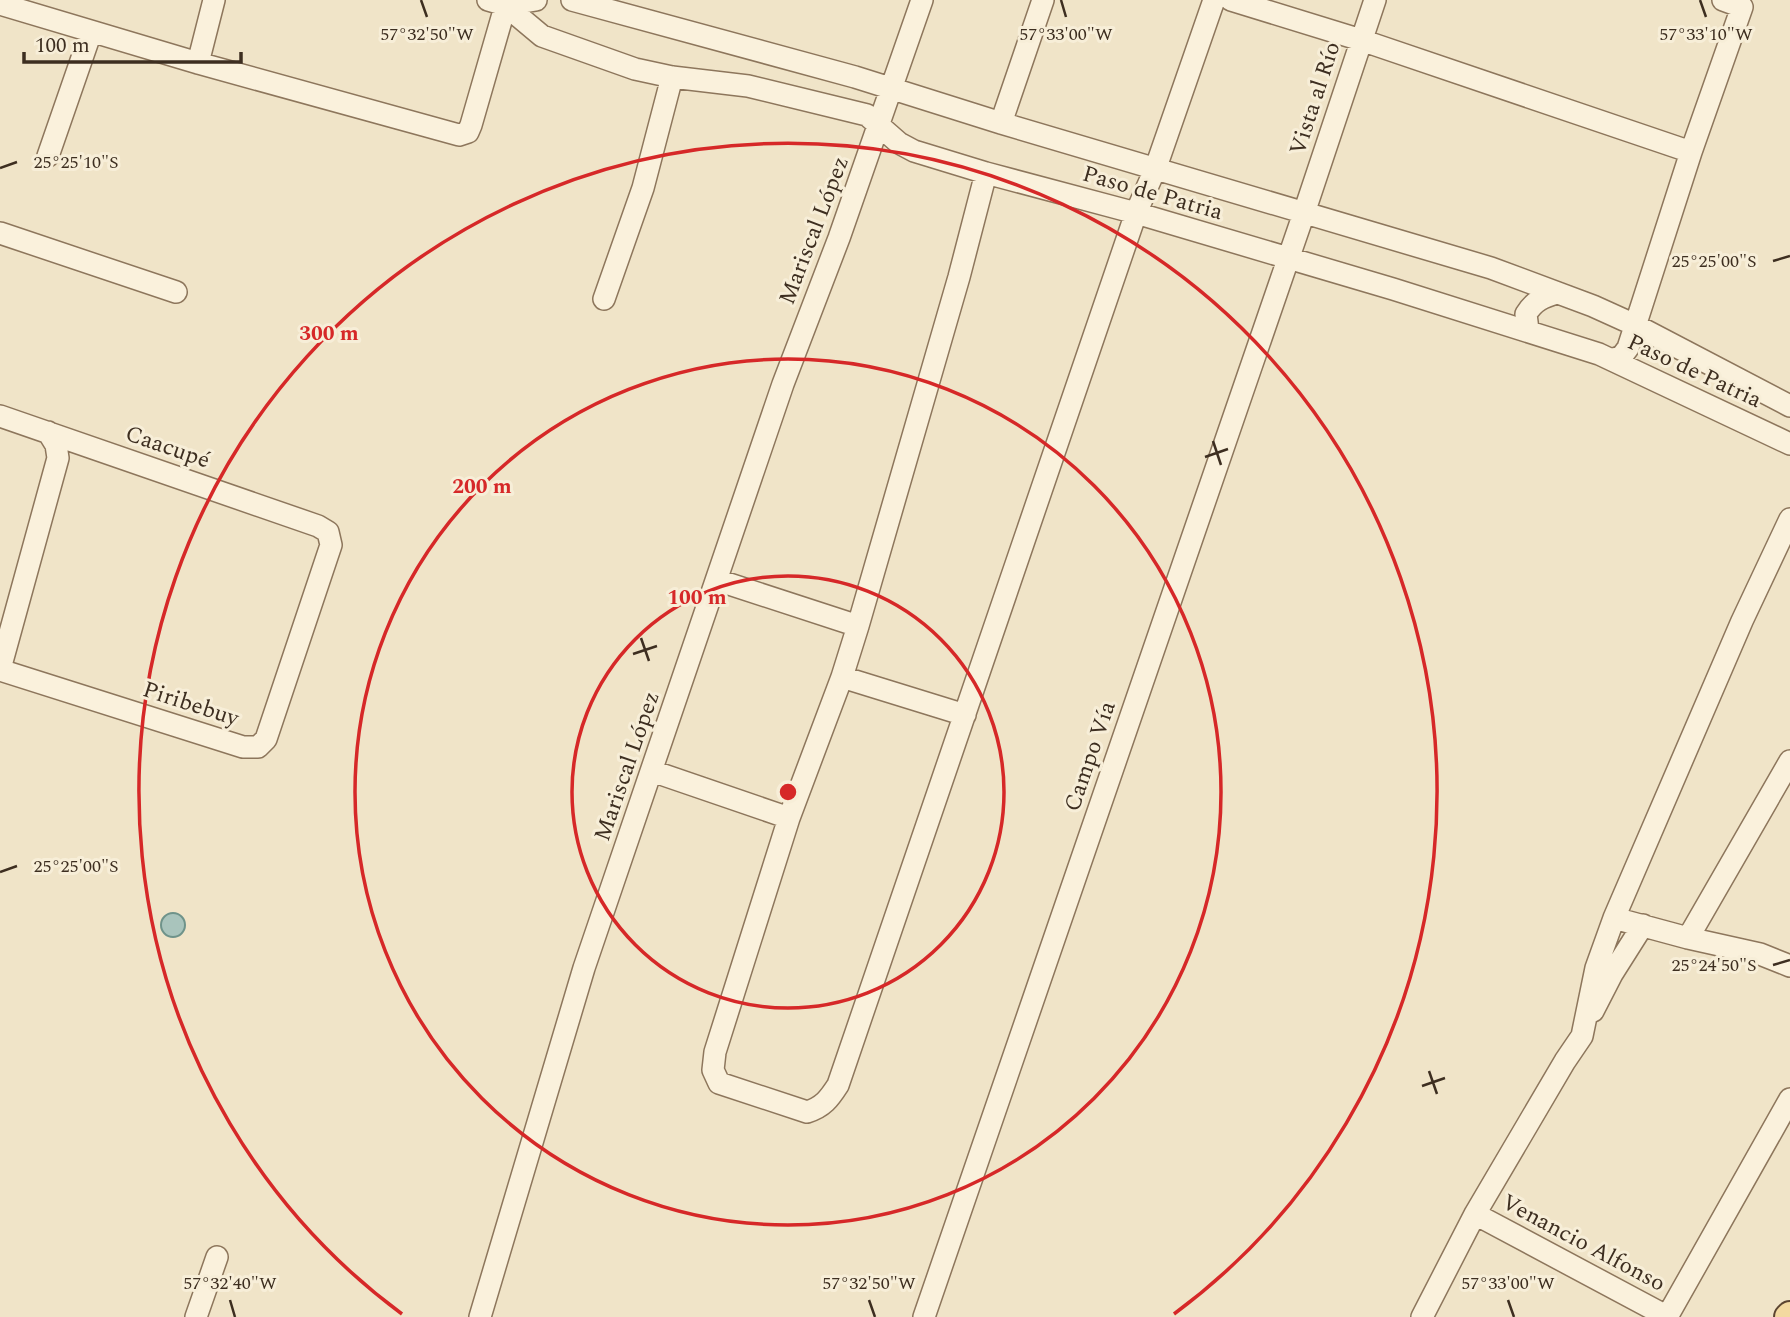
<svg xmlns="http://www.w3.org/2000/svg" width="1790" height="1317" viewBox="0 0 1790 1317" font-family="Spectral,serif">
	<rect width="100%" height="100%" fill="#f0e4c8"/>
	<path fill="#a9c4bc" stroke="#6f938a" stroke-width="2" d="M161 925a12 12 0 1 1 24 0a12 12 0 1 1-24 0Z"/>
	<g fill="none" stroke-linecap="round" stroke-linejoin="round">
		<g stroke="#8d765c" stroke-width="24">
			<path id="minor" d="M 488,0 L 505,5 L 542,36 L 635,69 L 672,77 L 748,86 L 867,115 L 899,143 L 914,151 L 986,173 L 1136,213 L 1393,289 L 1599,354 L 1790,444
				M 572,0 L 855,77 L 1001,123 L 1491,268 L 1593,306 L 1635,325 L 1790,406
				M 1231,0 L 1361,40 L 1691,152
				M 0,4 L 198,63 L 459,135 L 468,132 L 471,125 L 507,0
				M 505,5 L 536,0
				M 198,63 L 214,0
				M 1001,123 L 1043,0
				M 48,156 L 91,32
				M 986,173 L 959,277 L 858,626 L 842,677 L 789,818 L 715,1052 L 713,1070 L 719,1083 L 807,1112 C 823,1107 829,1099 838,1085 L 1136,213 L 1156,167 L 1214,0
				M 0,233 L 176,292
				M 604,299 L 643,188 L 672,77
				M 1528,330 L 1526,314 C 1534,301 1543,297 1557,293
				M 1612,360 L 1622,356 L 1628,348 L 1691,152 L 1742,7 L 1723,0
				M 0,416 L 318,526 L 328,532 L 331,545 L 266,739 L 258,747 L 243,747 L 0,670
				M 717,580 L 858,626
				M 0,669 L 58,458 L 56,445 L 48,432
				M 842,677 L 965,715
				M 652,771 L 789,818
				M 1614,918 L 1688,938 L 1760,954 L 1790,966
				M 1688,938 L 1790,761
				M 1593,1011 L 1612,974 L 1643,925
				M 1475,1214 L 1668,1317
				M 196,1317 L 217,1257
				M 480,1317 L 584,968 L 783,384 L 839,238 L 922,0
				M 924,1317 L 1304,213 L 1375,0
				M 1422,1317 L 1475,1214 L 1565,1061 L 1582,1036 L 1596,968 L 1614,918 L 1742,621 L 1790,519
				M 1667,1317 L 1790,1099"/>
		</g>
		<g stroke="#5b4430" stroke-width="30">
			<path id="major" d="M 1788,1317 L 1790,1315"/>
		</g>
		<use href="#minor" stroke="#faf1dc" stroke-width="21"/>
		<use href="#major" stroke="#f3d9a0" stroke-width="26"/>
	</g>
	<path fill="none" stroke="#3d2e20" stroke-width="2.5" d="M 421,0 L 427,17M 1061,0 L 1066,17M 1700,0 L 1706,17M 0,168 L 17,162M 1773,261 L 1790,256M 1213,441 L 1221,465M 1205,457 L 1228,449M 641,638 L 649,661M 633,654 L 657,646M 0,872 L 17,866M 1773,965 L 1790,960M 1429,1071 L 1437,1094M 1422,1086 L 1445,1078M 230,1300 L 235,1317M 869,1300 L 875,1317M 1508,1300 L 1514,1317"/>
	<g fill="none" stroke="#d62828" stroke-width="3.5">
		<circle cx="788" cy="792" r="216"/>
		<circle cx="788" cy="792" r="433"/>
		<path d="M402 1314A649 649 0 1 1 1174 1314"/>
	</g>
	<g text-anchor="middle" stroke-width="6" stroke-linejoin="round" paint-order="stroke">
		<g font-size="23" fill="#3d2e20" stroke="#f7eed8">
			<text transform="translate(1314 98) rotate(-72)" y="8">Vista al Río</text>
			<text transform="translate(1153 192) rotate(16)" y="8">Paso de Patria</text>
			<text transform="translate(813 230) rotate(-69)" y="8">Mariscal López</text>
			<text transform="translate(1695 370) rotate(25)" y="8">Paso de Patria</text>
			<text transform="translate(168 446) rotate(19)" y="8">Caacupé</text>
			<text transform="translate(191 703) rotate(18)" y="8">Piribebuy</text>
			<text transform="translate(1089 756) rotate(-71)" y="8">Campo Vía</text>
			<text transform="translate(626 766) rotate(-71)" y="8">Mariscal López</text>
			<text transform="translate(1584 1242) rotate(28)" y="8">Venancio Alfonso</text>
		</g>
	</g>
	<g font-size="18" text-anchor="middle" fill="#3d2e20" stroke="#f7eed8" stroke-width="6" stroke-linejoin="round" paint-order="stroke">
		<text x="427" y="40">57°32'50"W</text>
		<text x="1066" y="40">57°33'00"W</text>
		<text x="1706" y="40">57°33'10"W</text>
		<text x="76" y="168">25°25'10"S</text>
		<text x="1714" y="267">25°25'00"S</text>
		<text x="76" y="872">25°25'00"S</text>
		<text x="1714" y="971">25°24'50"S</text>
		<text x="230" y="1289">57°32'40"W</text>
		<text x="869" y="1289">57°32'50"W</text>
		<text x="1508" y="1289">57°33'00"W</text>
	</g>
	<circle cx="788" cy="792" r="10" fill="#d62828" stroke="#f7eed8" stroke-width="3.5"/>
	<g font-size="21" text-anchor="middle" font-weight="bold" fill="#d62828" stroke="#f7eed8" stroke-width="6" stroke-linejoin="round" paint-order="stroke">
		<text x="329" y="340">300 m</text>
		<text x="482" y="493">200 m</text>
		<text x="697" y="604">100 m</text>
	</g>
	<path d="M24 52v10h217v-10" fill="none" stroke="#3d2e20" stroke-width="3.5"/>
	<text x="35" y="52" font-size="21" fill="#3d2e20" stroke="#f7eed8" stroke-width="5" paint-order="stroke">100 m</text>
</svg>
